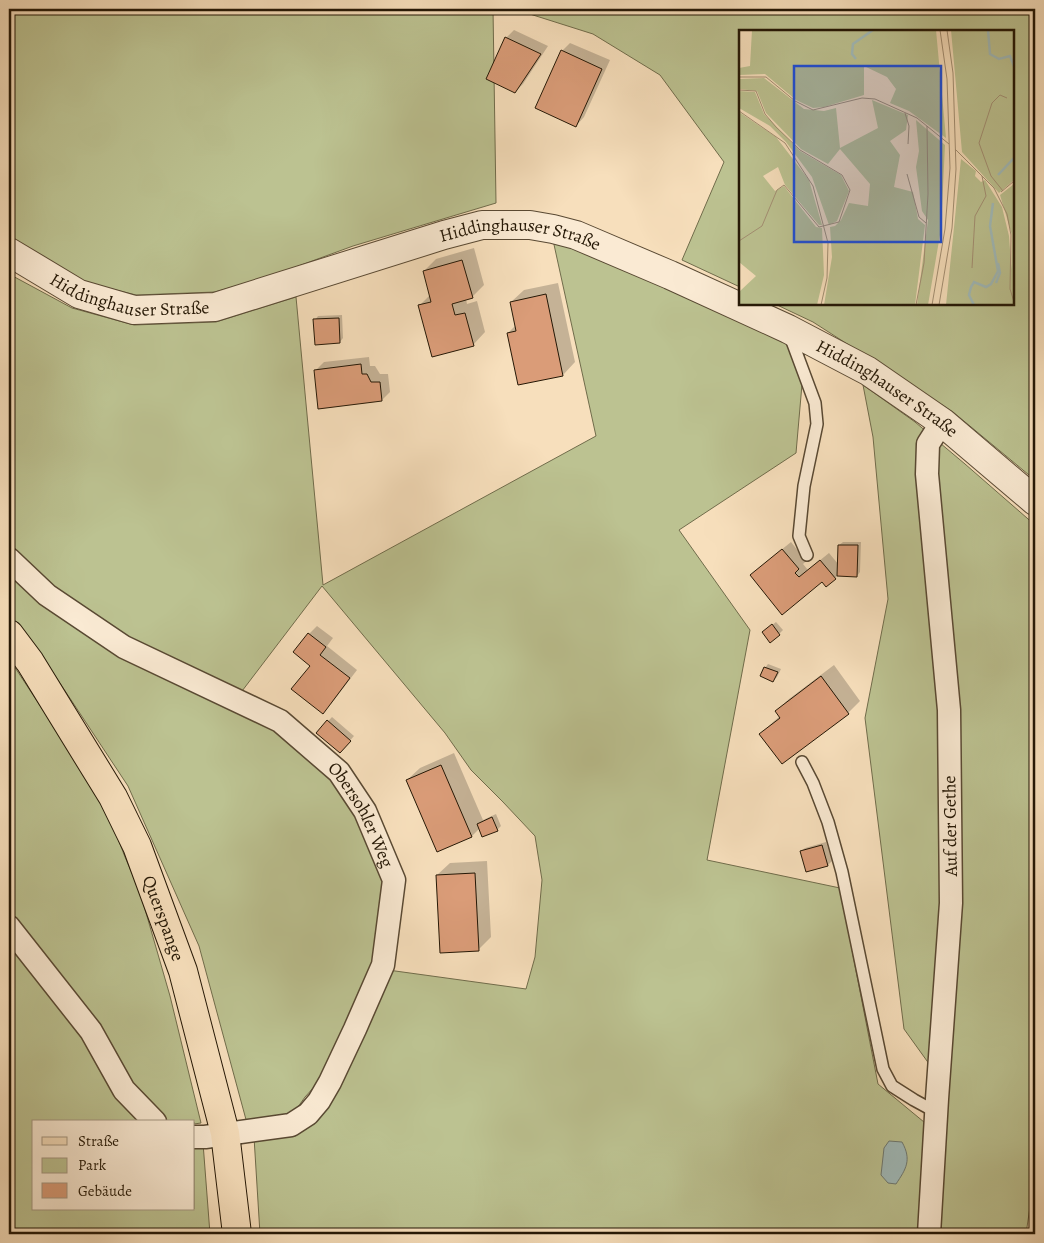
<svg xmlns="http://www.w3.org/2000/svg" width="1044" height="1243" viewBox="0 0 1044 1243" font-family="Alegreya,serif">
	<rect width="100%" height="100%" fill="#f7dfbc"/>
	<filter id="stains"><feTurbulence type="fractalNoise" baseFrequency=".004" numOctaves="4"/><feColorMatrix values="0 0 0 0 .2 0 0 0 0 .09 0 0 0 0 .02 0 0 0 .5 -.17"/></filter>
	<radialGradient id="worn" r=".72"><stop offset=".6" stop-color="#630" stop-opacity="0"/><stop offset="1" stop-color="#630" stop-opacity=".3"/></radialGradient>
	<path fill="#bcc291" stroke="#706c4b" d="M 9,9 L 493,9 L 496,203 L 353,246 L 274,275 L 215,292 L 136,295 L 84,282 L 14,239 L 9,234 Z
		M 514,9 L 1035,9 L 1035,480 L 953,412 L 813,322 L 775,304 L 1013,304 L 1013,31 L 740,31 L 740,287 L 682,260 L 724,162 L 660,75 L 593,34 Z
		M 553,240 L 616,263 L 805,350 L 796,453 L 679,530 L 750,630 L 707,860 L 840,888 L 878,1084 L 930,1127 L 923,1234 L 260,1234 L 254,1137 L 292,1135 L 388,970 L 526,989 L 535,957 L 542,880 L 535,836 L 503,802 L 471,770 L 445,733 L 322,586 L 239,695 L 127,643 L 50,589 L 9,549 L 9,274 L 72,308 L 134,325 L 216,322 L 296,297 L 323,585 L 596,436 Z
		M 863,385 L 915,422 L 965,464 L 1035,525 L 1035,1173 L 1026,1234 L 935,1234 L 945,1086 L 904,1029 L 865,718 L 888,599 L 873,437 Z
		M 9,568 L 275,727 L 333,774 L 359,814 L 389,883 L 374,964 L 324,1076 L 305,1097 L 288,1121 L 248,1127 L 199,946 L 128,786 L 42,656 L 9,614 Z
		M 9,659 L 14,666 L 104,803 L 125,857 L 140,892 L 170,996 L 201,1123 L 194,1124 L 194,1122 L 168,1122 L 162,1119 L 128,1085 L 16,924 L 9,915 Z
		M 9,937 L 86,1036 L 141,1122 L 34,1122 L 34,1209 L 194,1209 L 194,1143 L 203,1143 L 210,1234 L 9,1234 Z"/>
	<path fill="#a0bab9" stroke="#6e7971" d="M 889,1141 L 902,1142 C 912,1160 906,1169 896,1184 L 888,1183 L 881,1175 L 884,1148 Z"/>
	<path fill="#0003" d="M 514,30 L 548,46 L 523,84 L 515,92 L 506,38 Z
		M 570,43 L 610,60 L 584,117 L 576,126 L 562,51 Z
		M 474,248 L 484,285 L 472,297 L 466,299 L 467,304 L 477,301 L 485,332 L 473,345 L 420,305 L 430,295 L 424,271 L 436,259 Z
		M 558,283 L 575,362 L 563,375 L 508,333 L 516,325 L 511,302 L 524,290 Z
		M 342,315 L 343,338 L 340,342 L 315,320 L 318,316 Z
		M 369,357 L 370,366 L 375,366 L 380,374 L 388,374 L 390,392 L 382,400 L 316,370 L 324,362 Z
		M 791,542 L 806,561 L 803,564 L 808,570 L 829,553 L 839,565 L 839,545 L 843,542 L 861,542 L 860,572 L 857,576 L 839,575 L 835,578 L 823,581 L 752,575 L 760,567 Z
		M 776,622 L 783,630 L 779,634 L 767,629 Z
		M 317,626 L 333,638 L 327,646 L 357,670 L 331,704 L 312,665 L 295,652 L 309,634 Z
		M 768,664 L 781,669 L 777,677 L 773,681 L 765,668 Z
		M 834,665 L 860,701 L 848,713 L 761,734 L 773,722 L 780,716 L 776,711 L 789,699 Z
		M 332,717 L 354,736 L 340,752 L 318,732 Z
		M 454,753 L 483,820 L 496,814 L 501,826 L 497,830 L 480,828 L 472,836 L 438,850 L 407,780 L 420,768 Z
		M 826,842 L 832,861 L 828,865 L 807,871 L 801,851 L 805,848 Z
		M 487,861 L 491,937 L 479,949 L 437,875 L 450,863 Z"/>
	<path fill="#da9c78" stroke="#241705" d="M 505,37 L 541,54 L 515,93 L 486,79 Z
		M 561,50 L 602,69 L 576,127 L 535,108 Z
		M 462,260 L 473,298 L 452,304 L 455,315 L 465,313 L 474,346 L 432,357 L 418,305 L 431,302 L 423,271 Z
		M 546,294 L 563,376 L 518,385 L 507,333 L 516,331 L 510,302 Z
		M 339,318 L 340,343 L 315,345 L 313,319 Z
		M 361,364 L 362,374 L 367,374 L 371,382 L 380,382 L 382,401 L 318,409 L 314,370 Z
		M 838,545 L 858,545 L 857,577 L 837,576 Z
		M 782,549 L 799,569 L 795,573 L 799,577 L 820,560 L 836,579 L 826,587 L 822,582 L 782,615 L 750,575 Z
		M 772,624 L 780,635 L 770,643 L 762,632 Z
		M 308,633 L 326,647 L 320,655 L 350,678 L 323,714 L 291,689 L 310,666 L 293,652 Z
		M 764,667 L 778,672 L 773,682 L 760,676 Z
		M 821,676 L 849,714 L 782,764 L 759,734 L 780,718 L 775,711 Z
		M 327,720 L 351,741 L 340,753 L 316,733 Z
		M 441,765 L 472,837 L 437,852 L 406,780 Z
		M 492,817 L 498,831 L 482,837 L 477,824 Z
		M 822,845 L 828,866 L 806,872 L 800,851 Z
		M 475,873 L 479,951 L 440,953 L 436,875 Z"/>
	<g fill="none" stroke-linecap="round" stroke-linejoin="round">
		<g stroke="#594933" stroke-width="14">
			<path id="service" d="M 789,333 L 815,403 L 817,424 L 804,486 L 799,536 L 807,555
				M 802,762 L 813,783 L 828,822 L 842,872 L 883,1069 L 892,1086 L 914,1100 L 936,1112"/>
		</g>
		<g stroke="#594933" stroke-width="25">
			<g id="minor">
				<path id="s1" d="M 9,559 L 47,595 L 124,647 L 280,721 L 339,772 L 365,811 L 394,880 L 383,965 L 355,1029 L 330,1082 L 319,1101 L 308,1114 L 291,1125 L 205,1137 L 194,1137"/>
				<path d="M 9,927 L 91,1031 L 124,1090 L 155,1122"/>
				<path d="M 929,1234 L 937,1099 L 951,903 L 949,710 L 927,474 L 928,444 L 942,422"/>
			</g>
		</g>
		<g stroke="#594933" stroke-width="30">
			<g id="tertiary">
				<path id="s2" d="M 9,252 L 79,294 L 134,310 L 215,307 L 444,235 L 482,225 L 530,225 L 553,229 L 576,235 L 670,275 L 788,329 L 868,371 L 942,422 L 1035,501"/>
			</g>
		</g>
		<g stroke="#241705" stroke-width="30">
			<g id="primary">
				<path id="s3" d="M 9,634 L 30,662 L 113,797 L 137,846 L 183,971 L 225,1133 L 237,1234"/>
			</g>
		</g>
		<use href="#service" stroke="#faead3" stroke-width="11"/>
		<use href="#minor" stroke="#faead3" stroke-width="22"/>
		<use href="#tertiary" stroke="#faead3" stroke-width="28"/>
		<use href="#primary" stroke="#f7dfbc" stroke-width="28"/>
	</g>
	<g text-anchor="middle" stroke-width="4" stroke-linejoin="round" paint-order="stroke">
		<g font-size="18" fill="#241705" stroke="#faead3">
			<text dy="6" stroke="none"><textPath href="#s2" startOffset="538">Hiddinghauser Straße</textPath></text>
			<text dy="6" stroke="none"><textPath href="#s2" startOffset="132">Hiddinghauser Straße</textPath></text>
			<text dy="6" stroke="none"><textPath href="#s2" startOffset="942">Hiddinghauser Straße</textPath></text>
			<text dy="6" stroke="none"><textPath href="#s1" startOffset="444">Obersohler Weg</textPath></text>
			<text transform="translate(950 826) rotate(-91)" y="6">Auf der Gethe</text>
			<text dy="6" stroke="none"><textPath href="#s3" startOffset="325">Querspange</textPath></text>
		</g>
	</g>
	<g transform="translate(739 30)">
		<rect width="275" height="275" fill="#f7dfbc"/>
		<path d="M 13,0 L 197,0 L 207,108 L 170,81 L 151,73 L 157,59 L 148,47 L 125,36 L 125,65 L 85,77 L 74,78 L 57,70 L 26,44 L 0,45 L 0,38 L 11,36 ZM 212,0 L 275,0 L 275,150 L 260,163 L 223,122 ZM 25,48 L 65,79 L 85,81 L 97,78 L 101,118 L 139,98 L 133,70 L 169,85 L 167,100 L 151,111 L 161,125 L 155,157 L 174,162 L 179,189 L 186,195 L 176,275 L 85,275 L 93,227 L 91,197 L 96,196 L 102,190 L 110,173 L 129,176 L 131,154 L 101,119 L 89,134 L 62,119 L 27,83 L 18,61 L 0,59 L 0,49 ZM 0,61 L 16,62 L 25,84 L 61,121 L 102,145 L 110,161 L 98,191 L 90,195 L 73,147 L 47,112 L 31,96 L 0,78 ZM 0,82 L 37,107 L 70,150 L 83,195 L 80,195 L 46,155 L 39,137 L 24,146 L 36,161 L 45,156 L 77,197 L 83,198 L 85,245 L 78,275 L 0,275 L 0,262 L 17,246 L 0,232 ZM 177,90 L 206,115 L 202,199 L 189,275 L 178,275 L 189,190 L 183,181 L 177,137 L 180,121 ZM 222,129 L 237,141 L 236,146 L 242,152 L 246,150 L 263,177 L 270,206 L 275,275 L 207,275 ZM 275,154 L 275,271 L 272,260 L 273,205 L 261,165 Z" fill="#bcc291"/>
		<path fill="none" stroke="#a0bab9" stroke-width="2.5" d="M 249,0 L 251,24 L 260,29 L 271,26 L 275,36M 117,29 L 113,24 L 114,14 L 134,0M 259,145 L 275,128M 257,253 L 261,243 L 259,233M 235,275 L 230,265 L 232,257 L 235,252 L 247,257 L 252,254 L 259,241 L 251,196 L 254,173"/>
		<path fill="none" stroke="#a38f73" stroke-width="1" d="M 0,47 L 27,47 L 56,71 L 74,80 L 123,68 L 136,69 L 178,88 L 210,114M 0,60 L 17,61 L 26,84 L 37,97 L 61,120 L 103,145 L 111,160 L 100,192 L 80,197 L 45,155 L 38,160 L 23,196 L 0,211M 0,81 L 46,113 L 74,156 L 89,213 L 88,248 L 82,275M 166,83 L 170,96 L 169,114M 216,119 L 255,158 L 268,184 L 272,205 L 271,259 L 275,272M 168,144 L 180,187 L 187,193M 264,161 L 252,146 L 240,113 L 253,73 L 261,65 L 268,68M 262,162 L 275,151M 233,238 L 236,186 L 247,166 L 243,146M 177,275 L 185,233 L 189,164 L 188,96M 193,275 L 206,199 L 211,138 L 208,49 L 201,0M 200,275 L 213,198 L 217,139 L 214,43 L 208,0"/>
		<path fill="#1d4ed8" fill-opacity="0.15" stroke="#1d4ed8" stroke-width="2.5" d="M 55,36 L 202,36 L 202,212 L 55,212 Z"/>
		<rect width="275" height="275" fill="none" stroke="#241705" stroke-width="2.5"/>
	</g>
	<rect width="1044" height="1243" fill="none" stroke="#f7dfbc" stroke-width="30"/>
	<rect x="10" y="10" width="1024" height="1223" fill="none" stroke="#241705" stroke-width="2.5"/>
	<rect x="15" y="15" width="1014" height="1213" fill="none" stroke="#241705"/>
	<rect x="32" y="1120" width="162" height="90" fill="#faead3" stroke="#a49681"/>
	<rect x="42" y="1137" width="25" height="8" fill="#f7dfbc" stroke="#a49681"/>
	<text x="78" y="1146" font-size="15" fill="#241705">Straße</text>
	<rect x="42" y="1158" width="25" height="15" fill="#bcc291" stroke="#a49681"/>
	<text x="78" y="1170" font-size="15" fill="#241705">Park</text>
	<rect x="42" y="1183" width="25" height="15" fill="#da9c78" stroke="#a49681"/>
	<text x="78" y="1196" font-size="15" fill="#241705">Gebäude</text>
	<rect width="100%" height="100%" filter="url(#stains)"/>
	<rect width="100%" height="100%" fill="url(#worn)"/>
</svg>
